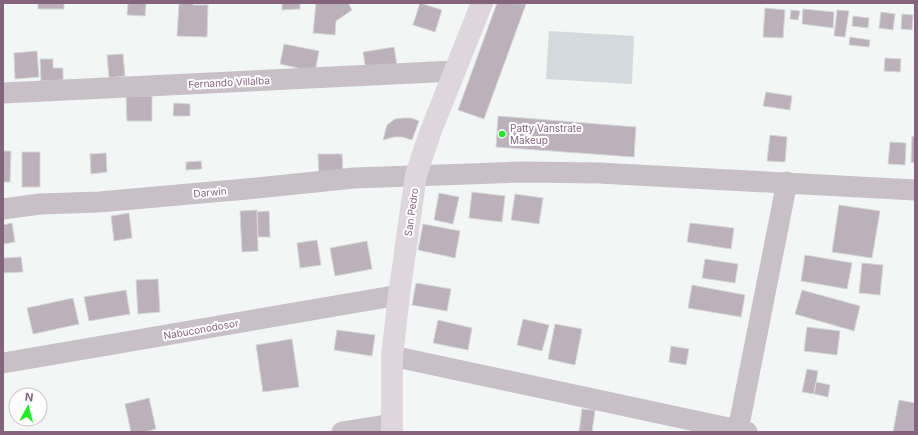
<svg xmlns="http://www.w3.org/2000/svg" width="918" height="435" viewBox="0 0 918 435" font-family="Inter,sans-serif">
	<rect width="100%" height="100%" fill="#f2f6f5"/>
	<path fill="#d3dadd" d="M 549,31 L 634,36 L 632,84 L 546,79 Z"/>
	<path fill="#bcb0ba" stroke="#d5d7d7" d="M 38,3 L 64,3 L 64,9 L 38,9 Z
		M 128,3 L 146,3 L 145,16 L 127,15 Z
		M 182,3 L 193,3 L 193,5 L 208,5 L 207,37 L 177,36 L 179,4 L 182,4 Z
		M 282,3 L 300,3 L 300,9 L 282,10 Z
		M 316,3 L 348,3 L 352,10 L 336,21 L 335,35 L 313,33 Z
		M 420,3 L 442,10 L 435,32 L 413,25 Z
		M 497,3 L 526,4 L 484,119 L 458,110 Z
		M 765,8 L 785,10 L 783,38 L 763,37 Z
		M 803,9 L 834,12 L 833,28 L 802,24 Z
		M 791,10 L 800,11 L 798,20 L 790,19 Z
		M 837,10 L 849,11 L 845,37 L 834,36 Z
		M 881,12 L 895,14 L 893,30 L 879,28 Z
		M 902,14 L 913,15 L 912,30 L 901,29 Z
		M 853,16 L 869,18 L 868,28 L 852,26 Z
		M 850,37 L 870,40 L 869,47 L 849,45 Z
		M 284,44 L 319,51 L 315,72 L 280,64 Z
		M 394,47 L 397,66 L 366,70 L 363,52 Z
		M 37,51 L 39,77 L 15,79 L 14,53 Z
		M 123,54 L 125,76 L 109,78 L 107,55 Z
		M 885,58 L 901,59 L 900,72 L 884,71 Z
		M 40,59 L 53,59 L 53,68 L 63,68 L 63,80 L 41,81 Z
		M 766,92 L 792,96 L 790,110 L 763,106 Z
		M 126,96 L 152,96 L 152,121 L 127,121 Z
		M 174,103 L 190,104 L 190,116 L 173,116 Z
		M 498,116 L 636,127 L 634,157 L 496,147 Z
		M 403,118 L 411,118 L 419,121 L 412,140 L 402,137 L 394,137 L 383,140 L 387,125 L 395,119 Z
		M 770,135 L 787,137 L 785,162 L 767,161 Z
		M 912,136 L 915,137 L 915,163 L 911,162 Z
		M 890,142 L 906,143 L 905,165 L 888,164 Z
		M 3,151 L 11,151 L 10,182 L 3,182 Z
		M 22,152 L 40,152 L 40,187 L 22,187 Z
		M 106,153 L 107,172 L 91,174 L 90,154 Z
		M 318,154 L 342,154 L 343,174 L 319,175 Z
		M 201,161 L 202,169 L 186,170 L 186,162 Z
		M 472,192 L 505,196 L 502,222 L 469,218 Z
		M 439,193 L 459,197 L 453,224 L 434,220 Z
		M 515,194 L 543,198 L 539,224 L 511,220 Z
		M 839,205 L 880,211 L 872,258 L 832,252 Z
		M 257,210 L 258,251 L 242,252 L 240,211 Z
		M 269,211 L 270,237 L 258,237 L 257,212 Z
		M 129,213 L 132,238 L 114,241 L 111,216 Z
		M 12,223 L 15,242 L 3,244 L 3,225 Z
		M 690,223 L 734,228 L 731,249 L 687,242 Z
		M 423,224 L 460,231 L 455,258 L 418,250 Z
		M 317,240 L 321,265 L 300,268 L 297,243 Z
		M 367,241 L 372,269 L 335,276 L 330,248 Z
		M 805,255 L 852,263 L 847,289 L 801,281 Z
		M 21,257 L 23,272 L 3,273 L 3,258 Z
		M 705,259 L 738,264 L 735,283 L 702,278 Z
		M 862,263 L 883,265 L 880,295 L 859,293 Z
		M 158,279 L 160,312 L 138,314 L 136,280 Z
		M 416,283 L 451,289 L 447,311 L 412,305 Z
		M 692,285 L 745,295 L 741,317 L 688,308 Z
		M 126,290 L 130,314 L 89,321 L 84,297 Z
		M 802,290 L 860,306 L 854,331 L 795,314 Z
		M 73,298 L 79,324 L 33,334 L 27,308 Z
		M 523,319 L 549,325 L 542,351 L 517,345 Z
		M 438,320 L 472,328 L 468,350 L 433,343 Z
		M 555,324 L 582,329 L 575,365 L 548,359 Z
		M 807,327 L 840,331 L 837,355 L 804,351 Z
		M 337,330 L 375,335 L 372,356 L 334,350 Z
		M 292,339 L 299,387 L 263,392 L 256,345 Z
		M 671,346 L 689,349 L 686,365 L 669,362 Z
		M 807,369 L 818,371 L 814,394 L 802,392 Z
		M 816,382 L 830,385 L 828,397 L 814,394 Z
		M 149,398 L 156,429 L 144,432 L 131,432 L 125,404 Z
		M 899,400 L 915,403 L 915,424 L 914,432 L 893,432 Z
		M 582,409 L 595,410 L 592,432 L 579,432 Z"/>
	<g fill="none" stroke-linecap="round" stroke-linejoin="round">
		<path stroke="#c9c0c7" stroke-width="21" d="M 3,93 L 455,71
			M 3,209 L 40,204 L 99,202 L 257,188 L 354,178 L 522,172 L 599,173 L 915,190
			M 392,356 L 747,432
			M 3,363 L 399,295
			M 738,430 L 787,182
			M 342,432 L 392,424"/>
		<path stroke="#dfd6dd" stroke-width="22" d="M 392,432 L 392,356 L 399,295 L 416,175 L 430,133 L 482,3"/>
	</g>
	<circle fill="#1bed1e" stroke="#fff" stroke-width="1.5" cx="502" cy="134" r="4"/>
	<g text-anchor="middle" stroke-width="4" stroke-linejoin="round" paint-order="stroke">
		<g font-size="10" fill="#85637d" stroke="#fff">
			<text transform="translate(229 82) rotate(-3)" y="4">Fernando Villalba</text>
			<text transform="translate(210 192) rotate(-5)" y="4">Darwin</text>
			<text transform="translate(411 212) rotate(-82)" y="4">San Pedro</text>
			<text transform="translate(201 329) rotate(-10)" y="4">Nabuconodosor</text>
		</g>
		<g font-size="10" fill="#85637d" stroke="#fff" text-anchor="start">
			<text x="510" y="132">Patty Vanstrate<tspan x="510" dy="12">Makeup</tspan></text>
		</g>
	</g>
	<rect width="918" height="435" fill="none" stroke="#85637d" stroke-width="8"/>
	<g transform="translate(28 407) rotate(7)"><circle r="19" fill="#ffffff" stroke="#cec1cb"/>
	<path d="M0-3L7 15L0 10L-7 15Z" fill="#1bed1e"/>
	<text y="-6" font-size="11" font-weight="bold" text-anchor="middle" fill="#85637d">N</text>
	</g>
</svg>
